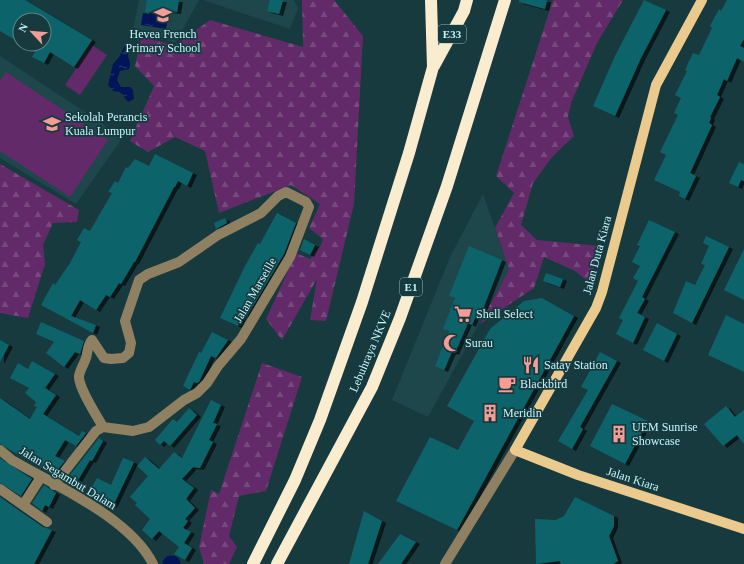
<svg xmlns="http://www.w3.org/2000/svg" width="744" height="564" viewBox="0 0 744 564" font-family="'Times New Roman',serif">
	<defs>
		<pattern id="forest-firs" width="22" height="20" patternUnits="userSpaceOnUse"><rect width="22" height="20" fill="#622a68"/><path d="M5 1l3.5 6h-7zM16 11l3.5 6h-7z" fill="#774a7e"/></pattern>
		<pattern id="water-ripples" width="26" height="14" patternUnits="userSpaceOnUse"><rect width="26" height="14" fill="#021558"/><path d="M2 4q2-2 4 0t4 0M15 11q2-2 4 0t4 0" fill="none" stroke="#253871"/></pattern>
		<filter id="shadow"><feDropShadow dx="4" dy="2" stdDeviation="0" flood-color="#0009"/></filter>
	</defs>
	<rect width="100%" height="100%" fill="#173a3e"/>
	<path fill="#1e474b" d="M 139,0 L 199,0 L 175,43 L 133,30 Z
		M 203,0 L 294,0 L 298,8 L 290,29 Z
		M 0,56 L 123,137 L 76,204 L 0,158 Z
		M 483,194 L 509,269 L 428,417 L 392,400 L 450,257 Z"/>
	<path fill="url(#forest-firs)" d="M 302,0 L 334,0 L 363,36 L 354,204 L 326,321 L 310,320 L 317,279 L 282,340 L 266,319 L 296,253 L 310,259 L 320,247 L 323,239 L 309,228 L 320,204 L 291,185 L 219,213 L 205,151 L 175,137 L 148,152 L 130,141 L 154,86 L 135,66 L 141,37 L 175,45 L 210,20 L 303,47 Z
		M 553,0 L 623,0 L 597,43 L 571,103 L 568,117 L 574,136 L 552,157 L 533,183 L 521,225 L 537,240 L 600,246 L 590,283 L 575,271 L 544,257 L 534,288 L 480,324 L 509,269 L 495,228 L 514,193 L 496,176 Z
		M 0,164 L 79,210 L 77,222 L 53,223 L 43,245 L 45,264 L 28,318 L 0,313 Z
		M 262,363 L 302,377 L 266,491 L 239,496 L 229,536 L 237,547 L 229,564 L 204,564 L 199,547 L 211,490 L 219,494 Z"/>
	<path fill="#622a68" d="M 92,45 L 107,55 L 80,95 L 65,85 Z
		M 6,72 L 108,140 L 70,197 L 0,151 L 0,81 Z"/>
	<path fill="url(#water-ripples)" d="M 143,13 L 168,17 L 166,29 L 141,25 Z
		M 126,43 L 131,44 C 131,48 128,52 128,55 C 128,61 132,61 129,69 L 120,71 L 117,80 L 121,87 L 130,87 L 133,90 L 134,99 L 128,102 L 120,92 L 113,91 L 108,85 L 113,64 L 119,57 Z"/>
	<g fill="none" stroke-linecap="round" stroke-linejoin="round">
		<path stroke="#021558" stroke-width="17" d="M 171,564 L 172,564"/>
	</g>
	<path fill="#11636b" filter="url(#shadow)" d="M 0,0 L 25,0 L 92,40 L 74,67 L 50,52 L 44,63 L 32,57 L 35,52 L 22,44 L 44,44 L 44,20 L 20,20 L 20,43 L 0,31 Z
		M 147,0 L 179,0 L 177,12 L 166,11 L 165,15 L 145,12 Z
		M 270,0 L 283,0 L 279,14 L 267,11 Z
		M 519,0 L 547,0 L 545,9 L 519,2 Z
		M 644,0 L 666,10 L 641,58 L 615,116 L 593,106 L 615,56 Z
		M 727,0 L 744,0 L 744,39 L 740,46 L 744,48 L 744,62 L 737,58 L 727,81 L 724,79 L 717,95 L 720,97 L 710,117 L 711,118 L 709,123 L 712,125 L 690,173 L 696,176 L 685,199 L 679,196 L 680,192 L 654,180 L 666,155 L 660,152 L 678,115 L 674,113 L 681,98 L 675,95 L 687,71 L 685,70 L 693,53 L 699,55 L 712,28 L 710,26 L 719,9 L 721,11 Z
		M 155,154 L 193,173 L 187,186 L 178,181 L 175,187 L 174,187 L 135,262 L 134,262 L 121,284 L 119,283 L 110,297 L 106,295 L 96,310 L 80,300 L 71,316 L 96,325 L 93,333 L 41,305 L 53,283 L 55,285 L 70,263 L 81,242 L 77,240 L 84,228 L 90,231 L 112,193 L 108,192 L 115,181 L 118,183 L 126,167 L 128,168 L 135,159 L 149,166 Z
		M 739,162 L 744,164 L 744,181 L 741,180 L 738,187 L 729,183 Z
		M 277,213 L 296,223 L 284,254 L 247,316 L 243,314 L 238,326 L 220,318 L 245,266 L 258,243 L 260,244 Z
		M 225,218 L 227,223 L 216,229 L 214,223 Z
		M 649,220 L 675,232 L 642,297 L 645,299 L 637,313 L 645,317 L 633,343 L 616,334 L 623,320 L 619,318 L 638,281 L 633,278 L 640,266 L 632,262 L 640,246 L 637,245 Z
		M 706,236 L 729,247 L 692,323 L 673,313 L 686,281 L 695,285 L 705,265 L 701,264 L 709,246 L 703,243 Z
		M 304,239 L 315,245 L 310,255 L 300,250 Z
		M 469,246 L 502,260 L 483,309 L 479,308 L 472,325 L 468,323 L 455,353 L 452,352 L 444,370 L 435,366 L 449,331 L 443,329 L 455,298 L 449,296 Z
		M 744,249 L 744,300 L 724,290 Z
		M 546,273 L 563,279 L 560,287 L 543,281 Z
		M 542,298 L 574,316 L 457,530 L 396,501 L 430,437 L 458,450 L 474,421 L 447,406 L 490,329 L 524,301 Z
		M 726,315 L 744,324 L 744,372 L 708,355 Z
		M 41,322 L 84,341 L 80,354 L 75,352 L 64,367 L 46,353 L 54,342 L 36,334 Z
		M 657,323 L 677,334 L 664,361 L 643,350 Z
		M 212,332 L 228,340 L 216,358 L 211,356 L 199,382 L 197,383 L 194,382 L 190,390 L 183,386 L 199,352 L 201,353 Z
		M 0,340 L 9,345 L 0,362 Z
		M 600,352 L 617,361 L 580,427 L 583,429 L 572,449 L 558,441 L 588,390 L 581,387 Z
		M 32,361 L 55,374 L 45,388 L 56,395 L 43,414 L 79,436 L 82,431 L 86,433 L 76,446 L 65,440 L 55,456 L 65,461 L 53,475 L 0,444 L 0,398 L 30,419 L 37,407 L 34,406 L 36,402 L 25,393 L 29,388 L 10,378 L 18,363 L 28,369 Z
		M 211,400 L 221,405 L 213,423 L 217,424 L 209,440 L 213,442 L 200,468 L 193,467 L 182,479 L 194,488 L 186,499 L 195,508 L 185,519 L 188,521 L 183,528 L 191,532 L 184,543 L 192,548 L 185,560 L 174,554 L 179,547 L 159,531 L 152,539 L 142,530 L 150,519 L 135,505 L 137,503 L 130,497 L 148,476 L 137,466 L 145,457 L 159,469 L 174,452 L 182,458 Z
		M 612,404 L 648,421 L 625,464 L 590,446 Z
		M 726,406 L 735,417 L 744,410 L 744,444 L 737,435 L 723,446 L 704,424 Z
		M 189,408 L 197,415 L 170,446 L 164,441 L 160,445 L 155,440 L 173,419 L 177,422 Z
		M 99,438 L 103,441 L 92,461 L 90,460 L 78,480 L 70,475 Z
		M 0,458 L 32,479 L 21,496 L 0,483 Z
		M 123,458 L 134,462 L 113,506 L 88,494 L 97,478 L 111,485 Z
		M 44,485 L 56,493 L 49,507 L 45,505 L 42,511 L 32,503 Z
		M 0,497 L 43,527 L 52,530 L 34,564 L 0,564 Z
		M 575,497 L 614,516 L 614,526 L 609,536 L 618,561 L 613,564 L 561,564 L 560,561 L 536,564 L 535,519 L 556,520 L 564,516 Z
		M 364,511 L 382,521 L 368,564 L 349,564 Z
		M 400,534 L 416,542 L 401,564 L 378,564 Z"/>
	<g fill="none" stroke-linecap="round" stroke-linejoin="round">
		<path stroke="#8f8062" stroke-width="10" d="M 0,450 L 12,460 C 56,486 130,518 153,564
			M 54,485 L 96,431 L 103,427 L 133,431 L 149,427 L 184,400 L 197,393 L 207,383 L 218,366 L 241,339 L 290,257 L 309,207 L 306,202 L 286,192 L 278,196 L 261,213 L 218,235 L 179,262 L 148,274 L 139,280 L 125,321 L 131,343 L 129,353 L 123,358 L 111,359 L 104,358 L 92,340 C 87,345 88,352 86,358 C 84,364 80,370 79,376 C 78,387 97,416 103,427
			M 0,489 L 47,522
			M 23,505 L 41,477
			M 445,564 L 515,450"/>
		<path stroke="#eacb8d" stroke-width="10" d="M 702,0 L 656,85 L 602,292 L 596,308 L 515,450 L 578,475 L 744,529"/>
		<path stroke="#faeccf" stroke-width="12" d="M 434,66 L 464,11 L 467,0
			M 253,564 L 295,480 L 320,420 L 362,302 L 409,153 L 433,67 L 431,0
			M 277,564 L 372,387 L 400,318 L 447,186 L 505,0"/>
	</g>
	<defs>
		<g id="school-bare" transform="scale(1.38)"><path d="M0-5L7-2L0 1L-7-2ZM-4 1L0 2.5L4 1V4Q0 6-4 4Z" fill="#f59c96" stroke="#173a3e" stroke-width="2.5" paint-order="stroke"/></g>
		<g id="supermarket-bare" transform="scale(1.38)"><path d="M-6-5.5h2.5l.6 2H6L4.5 2H-2.5L-4.4-4H-6ZM-1.5 3.2a1.3 1.3 0 1 0 .1 0ZM3 3.2a1.3 1.3 0 1 0 .1 0Z" fill="#f59c96" stroke="#173a3e" stroke-width="2.5" paint-order="stroke"/></g>
		<g id="mosque-bare" transform="scale(1.38)"><path d="M3.5-4.9A6 6 0 1 0 3.5 4.9A5 5 0 1 1 3.5-4.9Z" fill="#f59c96" stroke="#173a3e" stroke-width="2.5" paint-order="stroke"/></g>
		<g id="restaurant-bare" transform="scale(1.38)"><path d="M-5-6h1v4h1v-4h1v4h1v-4h1v5L-1.5 .5V6h-2V.5L-5-1ZM5-6V6H3V1.5H1.5Q1.5-4 5-6Z" fill="#f59c96" stroke="#173a3e" stroke-width="2.5" paint-order="stroke"/></g>
		<g id="cafe-bare" transform="scale(1.38)"><path d="M-5.5-4.5H6V0H3Q3 3.5 0 3.5H-2.5Q-5.5 3.5-5.5 0ZM3-3.2v2h1.7v-2ZM-6 4.5H4V6H-6Z" fill="#f59c96" stroke="#173a3e" stroke-width="2.5" paint-order="stroke"/></g>
		<g id="building-bare" transform="scale(1.38)"><path d="M-4-6H4V6H1V3H-1V6H-4ZM-2.5-4.3h1.7v1.8h-1.7ZM.8-4.3h1.7v1.8H.8ZM-2.5-1h1.7V.8h-1.7ZM.8-1h1.7V.8H.8Z" fill="#f59c96" stroke="#173a3e" stroke-width="2.5" paint-order="stroke"/></g>
	</defs>
	<g fill-rule="evenodd">
		<use href="#school-bare" x="163" y="15"/>
		<use href="#school-bare" x="52" y="124"/>
		<use href="#supermarket-bare" x="463" y="314"/>
		<use href="#mosque-bare" x="452" y="343"/>
		<use href="#restaurant-bare" x="531" y="365"/>
		<use href="#cafe-bare" x="507" y="384"/>
		<use href="#building-bare" x="490" y="413"/>
		<use href="#building-bare" x="619" y="434"/>
	</g>
	<g text-anchor="middle" stroke-width="3.5" stroke-linejoin="round" paint-order="stroke">
		<g fill="#173a3e" stroke="#8fbdc2" stroke-width="1">
			<rect x="438" y="25" width="28" height="18" rx="3"/>
			<rect x="400" y="278" width="22" height="18" rx="3"/>
		</g>
		<g font-size="11" font-weight="bold" fill="#c3f5fa">
			<text x="452" y="38">E33</text>
			<text x="411" y="291">E1</text>
		</g>
		<g font-size="12" fill="#c3f5fa" stroke="#173a3e" text-anchor="start">
			<text x="163" y="38" text-anchor="middle">Hevea French<tspan x="163" dy="14">Primary School</tspan></text>
			<text x="65" y="121">Sekolah Perancis<tspan x="65" dy="14">Kuala Lumpur</tspan></text>
			<text x="476" y="318">Shell Select</text>
			<text x="465" y="347">Surau</text>
			<text x="544" y="369">Satay Station</text>
			<text x="520" y="388">Blackbird</text>
			<text x="503" y="417">Meridin</text>
			<text x="632" y="431">UEM Sunrise<tspan x="632" dy="14">Showcase</tspan></text>
		</g>
		<g font-size="12" fill="#c3f5fa" stroke="#173a3e">
			<text transform="translate(597 255) rotate(-75)" y="4">Jalan Duta Kiara</text>
			<text transform="translate(255 290) rotate(-60)" y="4">Jalan Marseille</text>
			<text transform="translate(370 351) rotate(-67)" y="4">Lebuhraya NKVE</text>
			<text transform="translate(68 478) rotate(31)" y="4">Jalan Segambut Dalam</text>
			<text transform="translate(633 479) rotate(18)" y="4">Jalan Kiara</text>
		</g>
	</g>
	<g transform="translate(32 32) rotate(296)"><circle r="19" fill="#173a3e" stroke="#5c8589"/>
	<path d="M0-3L7 15L0 10L-7 15Z" fill="#f59c96"/>
	<text y="-6" font-size="11" font-weight="bold" text-anchor="middle" fill="#c3f5fa">N</text>
	</g>
</svg>
